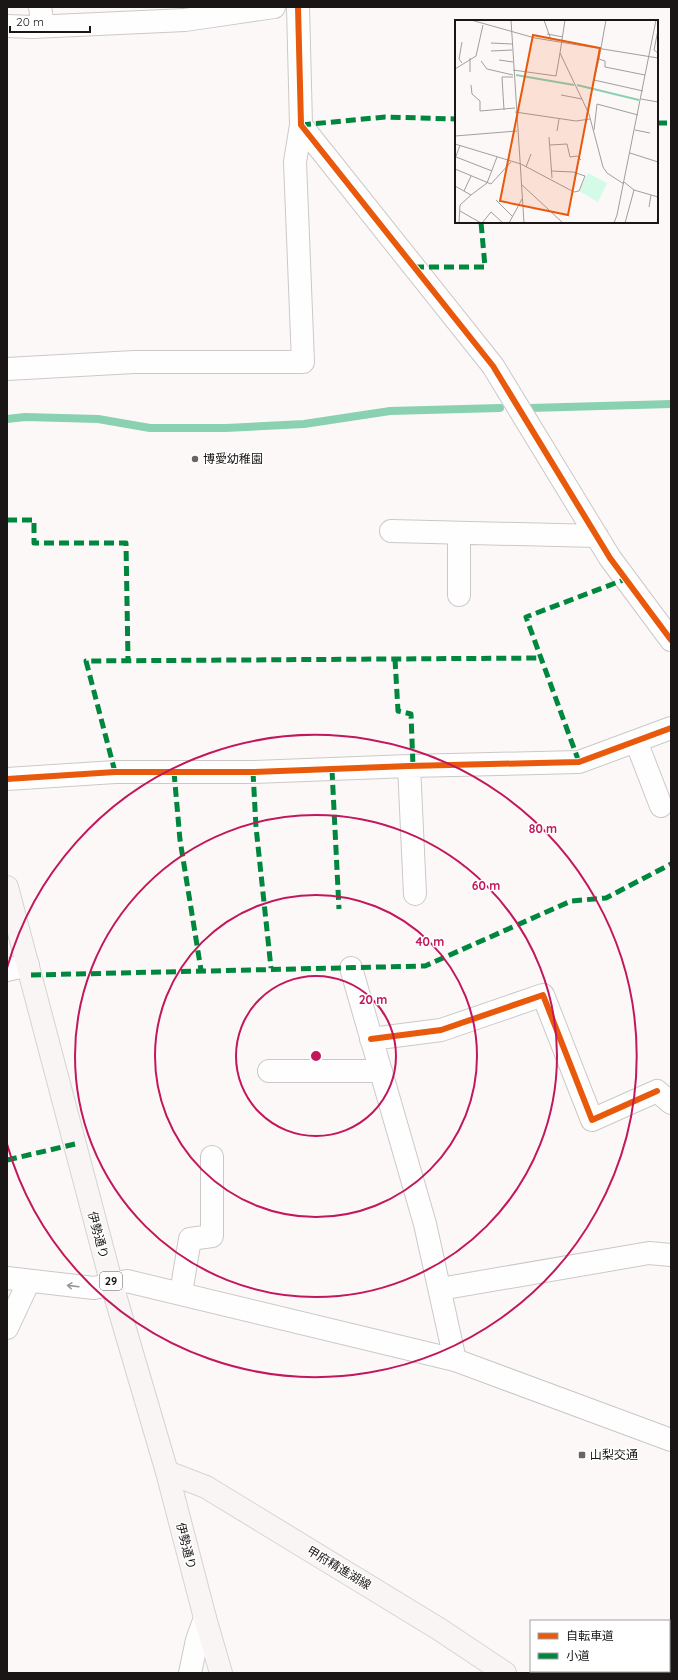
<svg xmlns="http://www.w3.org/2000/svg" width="678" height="1680" viewBox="0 0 678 1680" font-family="Quicksand,'Noto Sans JP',sans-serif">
	<rect width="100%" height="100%" fill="#fdf8f8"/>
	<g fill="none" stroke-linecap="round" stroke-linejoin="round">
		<path stroke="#8ad1b1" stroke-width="8" d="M 530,408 L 671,404
			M 7,419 L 25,417 L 98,419 L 150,428 L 226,428 L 304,424 L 390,411 L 500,408"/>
		<g stroke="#ccc8c8" stroke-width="24">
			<path id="minor" d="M 40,7 L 43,26
				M 298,7 L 301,125 L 493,366 L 610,558 L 671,640
				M 7,26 L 33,27 L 185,20 L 274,7
				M 7,369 L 134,362 L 303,362 L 295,162 L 301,125
				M 391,531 L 597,536
				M 459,595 L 459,533
				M 636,741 L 661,806
				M 409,766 L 415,894
				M 7,779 L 115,772 L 253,772 L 409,766 L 579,762 L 671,728
				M 351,968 L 425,1224 L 455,1360
				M 7,970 L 28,965
				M 371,1039 L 441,1030 L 543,995 L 592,1120 L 657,1091 L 671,1103
				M 269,1071 L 381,1071
				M 7,1278 L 94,1288 L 127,1281 L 455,1360 L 671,1440
				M 440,1289 L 649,1253 L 671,1255
				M 181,1293 L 190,1239 L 212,1236 L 212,1157
				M 7,1328 L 29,1281
				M 190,1673 L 197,1640 L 205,1618"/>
		</g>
		<g stroke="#d5d3d3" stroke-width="24">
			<path id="major" d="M 7,887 L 112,1285 L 167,1472 L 205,1618 L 221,1673
				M 167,1472 L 206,1487 L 439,1629 L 505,1673"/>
		</g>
		<use href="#minor" stroke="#fffefe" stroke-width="22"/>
		<use href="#major" stroke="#f9f5f5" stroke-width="22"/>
		<path stroke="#00873e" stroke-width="5" stroke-dasharray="10 5" stroke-linecap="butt" d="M 657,123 L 671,123
			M 301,125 L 385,117 L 456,119
			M 414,267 L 485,267 L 481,222
			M 7,520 L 34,520 L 34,543 L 126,543 L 128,660
			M 395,659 L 398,711 L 411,714 L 413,766
			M 579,762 L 526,617 L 626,579
			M 332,770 L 339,909
			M 115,772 L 86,661 L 541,658
			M 174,772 L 180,840 L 201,970
			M 253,772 L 256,827 L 271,968
			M 31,975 L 425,966 L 571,901 L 606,898 L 671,864
			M 7,1160 L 75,1144"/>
		<g stroke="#fff" stroke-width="8">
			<path id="cycleway" d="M 298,7 L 301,125 L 493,366 L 610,558 L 671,640
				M 7,779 L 115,772 L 253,772 L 409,766 L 579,762 L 671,728
				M 371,1039 L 441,1030 L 543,995 L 592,1120 L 657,1091"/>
		</g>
		<use href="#cycleway" stroke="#e8590c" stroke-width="6"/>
	</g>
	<defs><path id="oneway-shaft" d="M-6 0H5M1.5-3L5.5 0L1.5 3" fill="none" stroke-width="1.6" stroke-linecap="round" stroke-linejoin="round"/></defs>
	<use stroke="#989696" href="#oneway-shaft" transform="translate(73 1286) rotate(-173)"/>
	<g fill="none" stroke="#c2185b" stroke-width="2">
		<circle cx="316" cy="1056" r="80"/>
		<circle cx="316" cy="1056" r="161"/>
		<circle cx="316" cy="1056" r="241"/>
		<path d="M7 968A321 321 0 1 1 7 1144"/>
	</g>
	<g fill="#696565" stroke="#fff" stroke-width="1.5">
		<circle cx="195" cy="459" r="4"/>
		<rect x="578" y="1451" width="8" height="8" rx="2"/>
	</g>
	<g text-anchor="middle" stroke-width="3" stroke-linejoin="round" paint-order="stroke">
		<rect fill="#fff" stroke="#5f5c5c" stroke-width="1" x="100" y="1272" width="22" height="18" rx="3"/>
		<g font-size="11" font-weight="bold" fill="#1a1616">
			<text x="111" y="1285">29</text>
		</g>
		<g font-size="12" fill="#1a1616" stroke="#fff" text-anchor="start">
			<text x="203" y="463">博愛幼稚園</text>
			<text x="590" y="1459">山梨交通</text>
		</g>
		<g font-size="12" fill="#1a1616" stroke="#fff">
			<text transform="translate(98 1235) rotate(75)" y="4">伊勢通り</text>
			<text transform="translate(186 1546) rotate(76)" y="4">伊勢通り</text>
			<text transform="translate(339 1568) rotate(31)" y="4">甲府精進湖線</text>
		</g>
	</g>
	<g transform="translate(455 20)">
		<rect width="203" height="203" fill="#fdf8f8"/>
		<path d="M 133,153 L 152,163 L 143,182 L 124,171 Z" fill="#d4fbe7"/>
		<path fill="none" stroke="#8ad1b1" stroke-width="2" d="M 61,55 L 119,65M 122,65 L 184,80"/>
		<path fill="none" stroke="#a29e9e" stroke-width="1" d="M 16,0 L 80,18 L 203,38M 56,0 L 69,203M 89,0 L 96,20M 110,0 L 105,33 L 134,94 L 148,147 L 152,153 L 169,164M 151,0 L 144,39 L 150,41 L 150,47 L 190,55M 203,10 L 199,30 L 203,33M 92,14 L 108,17M 36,23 L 57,24M 36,31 L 57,30M 144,39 L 139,60 L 188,71M 44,40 L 58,42M 26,41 L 32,49 L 58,55M 7,43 L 4,39 L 7,22M 0,49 L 21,36 L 28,5M 58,50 L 101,56 L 105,33M 15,52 L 15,38M 16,65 L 17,74 L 25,81 L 25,91 L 60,88M 106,75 L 127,79M 186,79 L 203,82M 49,90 L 47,57 L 58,57M 60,92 L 121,101 L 135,99M 139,110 L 142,84 L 183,95M 180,110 L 195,113M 102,111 L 104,99M 0,116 L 62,111M 94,117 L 97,158M 0,124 L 66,144 L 119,172 L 124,171 L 130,156 L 118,152 L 96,151M 95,125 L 112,124 L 115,137 L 122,136 L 126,140M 175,133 L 203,142M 1,137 L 37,151M 0,139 L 5,125M 71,147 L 76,134M 0,149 L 36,164 L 56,142M 169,162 L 179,170 L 203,177M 66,164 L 108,203M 0,166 L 16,175 L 5,185 L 4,203M 9,171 L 16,156M 16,175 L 32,163 L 42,137M 41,180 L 58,197M 194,187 L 196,175M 5,191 L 26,203M 27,203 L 36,192 L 48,203M 54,203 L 67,179M 159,203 L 162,195 L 201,0M 170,203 L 179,170"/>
		<path fill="#e8590c" fill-opacity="0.15" stroke="#e8590c" stroke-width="2" d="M 78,15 L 145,28 L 113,195 L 45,181 Z"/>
		<rect width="203" height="203" fill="none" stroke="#1a1616" stroke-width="2"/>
	</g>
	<circle cx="316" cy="1056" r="6" fill="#c2185b" stroke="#fff" stroke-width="2"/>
	<g font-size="12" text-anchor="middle" font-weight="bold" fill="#c2185b" stroke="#fff" stroke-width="3" stroke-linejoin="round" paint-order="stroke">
		<text x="543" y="833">80 m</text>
		<text x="486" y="890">60 m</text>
		<text x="430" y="946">40 m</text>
		<text x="373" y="1004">20 m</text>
	</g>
	<rect width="678" height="1680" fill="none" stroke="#1a1616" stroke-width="16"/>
	<rect x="530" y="1620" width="140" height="52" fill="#ffffff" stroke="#a3a2a2"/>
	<rect x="538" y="1633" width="20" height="6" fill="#e8590c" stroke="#a3a2a2"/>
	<text x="566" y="1640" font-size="12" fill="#1a1616">自転車道</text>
	<rect x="538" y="1653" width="20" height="6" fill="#00873e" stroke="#a3a2a2"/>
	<text x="566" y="1660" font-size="12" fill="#1a1616">小道</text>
	<path d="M10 26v6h80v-6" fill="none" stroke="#1a1616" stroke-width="2"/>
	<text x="16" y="26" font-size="12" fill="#1a1616" stroke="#ffffff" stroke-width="3" paint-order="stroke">20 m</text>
</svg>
